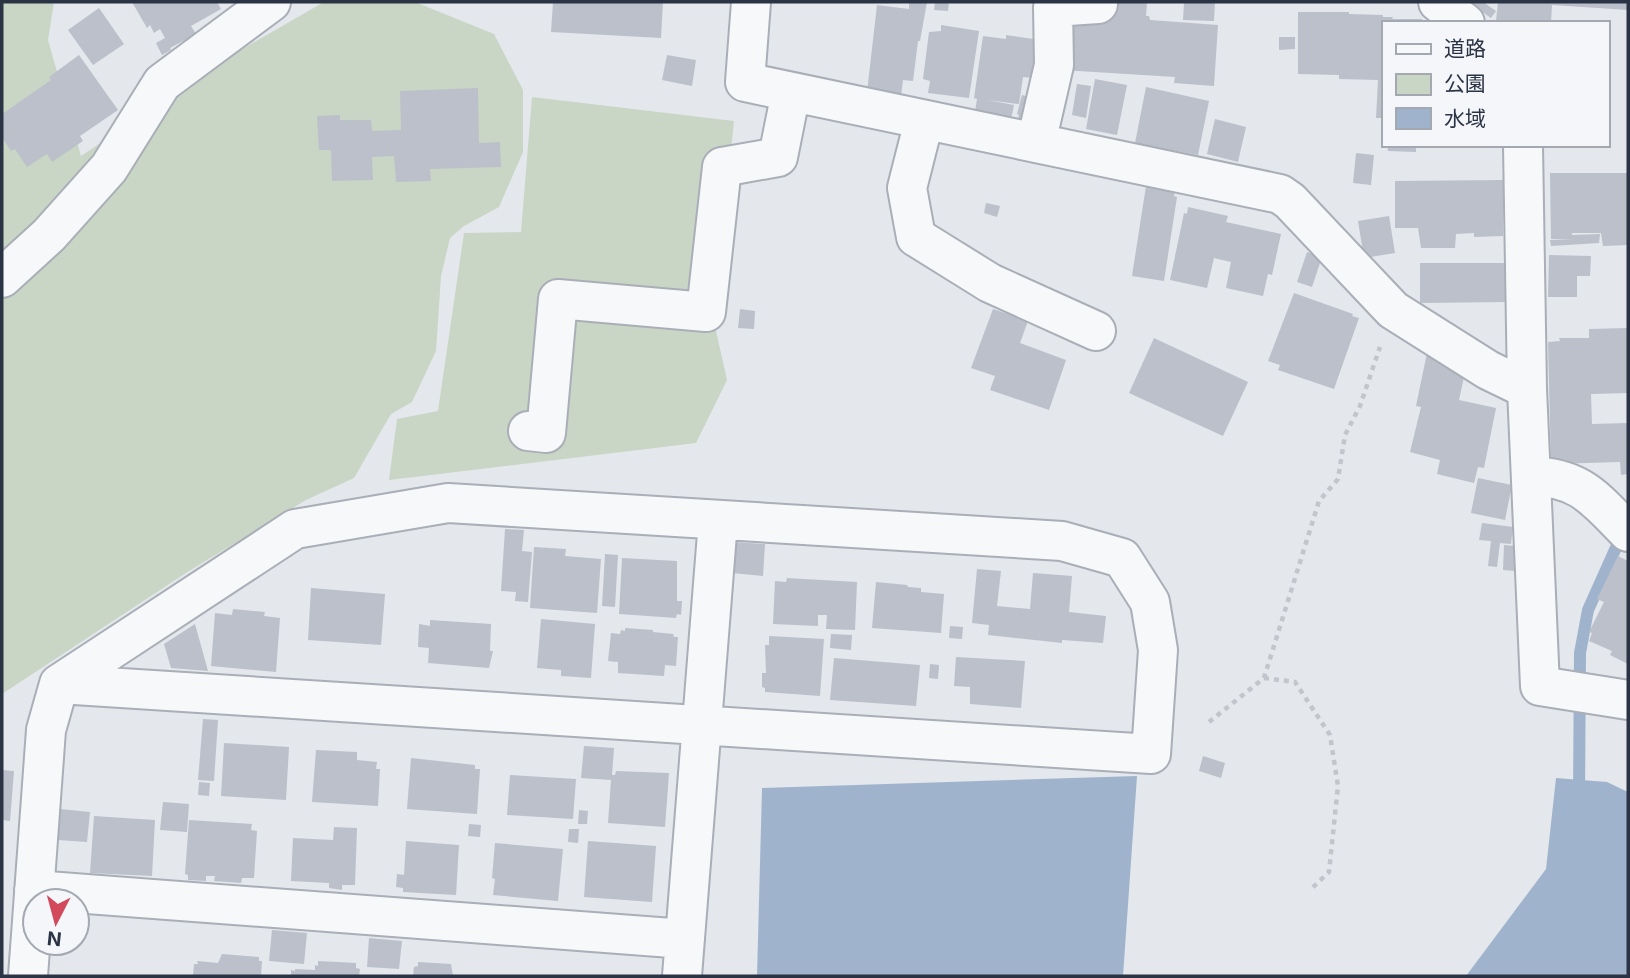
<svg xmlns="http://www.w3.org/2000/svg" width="1630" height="978" viewBox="0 0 1630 978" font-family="Inter,'Noto Sans JP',sans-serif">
	<rect width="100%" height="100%" fill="#e4e7ec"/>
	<path fill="#c9d6c5" d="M 2,2 L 54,2 L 48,40 L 81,156 L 230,56 L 324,2 L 415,2 L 494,34 L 523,90 L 523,152 L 499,207 L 464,226 L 450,238 L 441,276 L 436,351 L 412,402 L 391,414 L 354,478 L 306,500 L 189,571 L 2,694 Z
		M 532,97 L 734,121 L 714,322 L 727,380 L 696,443 L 389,480 L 397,419 L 438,411 L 464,233 L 521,232 Z"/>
	<path fill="#9fb4cc" d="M 1137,776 L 1123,976 L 757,976 L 762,788 Z
		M 1556,778 L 1607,782 L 1628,792 L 1628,976 L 1466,976 L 1546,869 Z"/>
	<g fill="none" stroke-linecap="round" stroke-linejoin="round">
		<path stroke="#9fb4cc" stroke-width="12" d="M 1579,796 L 1580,653 L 1588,610 L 1623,532"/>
	</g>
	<path fill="#bbc0ca" d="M 132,2 L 217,2 L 221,9 L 191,26 L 196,34 L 170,48 L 171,50 L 162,55 L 156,43 L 165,38 L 160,29 L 154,33 L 150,25 L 147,28 Z
		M 553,2 L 663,2 L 661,38 L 551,32 Z
		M 909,2 L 927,2 L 920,41 L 918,41 L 913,81 L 903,80 L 901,96 L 867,92 L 877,5 L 909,9 Z
		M 935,2 L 949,2 L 948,11 L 934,10 Z
		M 1117,2 L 1147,2 L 1146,16 L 1149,16 L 1150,20 L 1218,25 L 1214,86 L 1174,83 L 1175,77 L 1062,70 L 1066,11 L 1116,15 Z
		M 1184,2 L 1215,2 L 1214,21 L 1183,20 Z
		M 1468,2 L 1483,2 L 1496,11 L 1491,18 Z
		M 1498,2 L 1628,2 L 1628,10 L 1552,5 L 1551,23 L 1519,23 L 1496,21 Z
		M 99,8 L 124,44 L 93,65 L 68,30 Z
		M 1298,12 L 1349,12 L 1349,14 L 1383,15 L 1383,17 L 1393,17 L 1392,19 L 1422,19 L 1422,23 L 1383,23 L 1383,118 L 1376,118 L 1378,80 L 1339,79 L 1339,75 L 1298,74 Z
		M 941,25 L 979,31 L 969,98 L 928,93 L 930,81 L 923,79 L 929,32 L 941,31 Z
		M 1006,35 L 1040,40 L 1035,78 L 1023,77 L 1019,104 L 987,100 L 1014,105 L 1010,124 L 974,118 L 977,99 L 974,98 L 983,36 L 1006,39 Z
		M 1279,37 L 1295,37 L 1295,49 L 1279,50 Z
		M 79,55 L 118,110 L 80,136 L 83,141 L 52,162 L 47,154 L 27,167 L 15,149 L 11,151 L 2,137 L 2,114 L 51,80 L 49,77 Z
		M 667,55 L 696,60 L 692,86 L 662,80 Z
		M 1095,79 L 1127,85 L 1117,135 L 1086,129 Z
		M 1077,84 L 1091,86 L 1086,118 L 1072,115 Z
		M 1146,87 L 1209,101 L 1198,155 L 1135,143 Z
		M 478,88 L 479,143 L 500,142 L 501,167 L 430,169 L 431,181 L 396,182 L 394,156 L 372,157 L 373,180 L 332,181 L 331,150 L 319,150 L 317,116 L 340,115 L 340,120 L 371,120 L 372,131 L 401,130 L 400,91 Z
		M 1022,95 L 1040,100 L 1016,127 L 1019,115 L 1017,114 Z
		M 1215,119 L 1246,127 L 1238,162 L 1207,154 Z
		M 1387,145 L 1416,145 L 1416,152 L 1388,151 Z
		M 1356,153 L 1374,155 L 1371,185 L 1353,183 Z
		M 1550,173 L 1627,173 L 1628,245 L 1603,246 L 1601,233 L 1572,233 L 1572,235 L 1600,234 L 1599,243 L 1551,246 L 1550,240 L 1573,240 L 1551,239 Z
		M 1503,180 L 1503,236 L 1474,237 L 1474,233 L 1456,234 L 1455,248 L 1421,248 L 1418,228 L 1395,228 L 1395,181 Z
		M 1146,186 L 1175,190 L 1174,196 L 1177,197 L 1164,281 L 1132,276 Z
		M 986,203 L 1000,206 L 997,217 L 984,213 Z
		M 1188,207 L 1228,216 L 1226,222 L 1281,234 L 1272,275 L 1268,274 L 1263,296 L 1226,288 L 1231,262 L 1214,258 L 1207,288 L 1170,280 L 1184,213 L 1187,214 Z
		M 1389,216 L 1395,253 L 1364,258 L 1358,221 Z
		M 1307,252 L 1322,257 L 1312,287 L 1297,282 Z
		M 1549,255 L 1591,256 L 1590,276 L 1577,276 L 1577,297 L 1548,297 Z
		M 1420,263 L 1507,263 L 1509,302 L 1420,303 Z
		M 1294,293 L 1353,314 L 1352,316 L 1359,318 L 1334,389 L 1278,370 L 1280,365 L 1268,361 Z
		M 740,309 L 755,311 L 754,329 L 738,328 Z
		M 993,309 L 1028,321 L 1020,343 L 1066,360 L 1049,410 L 990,390 L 995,376 L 971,368 Z
		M 1628,328 L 1628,393 L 1591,394 L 1592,424 L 1628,423 L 1628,474 L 1621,475 L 1620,462 L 1551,464 L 1548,342 L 1560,341 L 1559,338 L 1589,338 L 1589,329 Z
		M 1154,338 L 1248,382 L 1223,436 L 1129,393 Z
		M 1427,353 L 1465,372 L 1459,400 L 1496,408 L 1484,468 L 1478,467 L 1474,483 L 1437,474 L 1440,460 L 1410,452 L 1421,407 L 1416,406 Z
		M 1478,478 L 1512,485 L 1505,520 L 1471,513 Z
		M 1482,523 L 1513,527 L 1511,544 L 1500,543 L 1497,567 L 1488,566 L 1491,541 L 1479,540 Z
		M 505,529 L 524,530 L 522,551 L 532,552 L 528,602 L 515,601 L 516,592 L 501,591 Z
		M 734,542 L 765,544 L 763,576 L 732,573 Z
		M 1504,545 L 1517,546 L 1515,571 L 1503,570 Z
		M 534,547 L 566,549 L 565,556 L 601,559 L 597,613 L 530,608 Z
		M 605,554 L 618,555 L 615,607 L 602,606 Z
		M 1618,556 L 1628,561 L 1628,664 L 1610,655 L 1612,651 L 1589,641 L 1592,633 L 1589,632 L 1604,602 L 1597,599 Z
		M 622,558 L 677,561 L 677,601 L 682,601 L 681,615 L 677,614 L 676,618 L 619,614 Z
		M 977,569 L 1001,571 L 997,606 L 1030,609 L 1033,573 L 1072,576 L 1069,612 L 1106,616 L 1103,643 L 1062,640 L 1062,643 L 988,635 L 989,625 L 972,623 Z
		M 787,578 L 857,582 L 855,630 L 826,629 L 827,615 L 818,615 L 818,626 L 773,624 L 775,581 L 786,582 Z
		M 876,582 L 907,585 L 908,587 L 921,588 L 921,592 L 944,594 L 941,633 L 872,628 Z
		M 311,588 L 385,594 L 381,645 L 308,640 Z
		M 233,609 L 265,612 L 264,616 L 280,618 L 276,672 L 211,666 L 215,613 L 232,615 Z
		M 541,619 L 595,624 L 591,678 L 561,676 L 561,670 L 537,668 Z
		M 430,620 L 491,624 L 490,651 L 493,651 L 489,668 L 428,663 L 429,648 L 418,647 L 419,624 L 430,626 Z
		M 195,624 L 208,671 L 171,668 L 164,644 Z
		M 950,626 L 963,627 L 962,639 L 949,638 Z
		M 625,628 L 653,630 L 653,632 L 673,634 L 674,637 L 678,637 L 676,666 L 665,665 L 664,676 L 618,673 L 618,662 L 608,661 L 611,633 L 620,634 L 621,630 L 625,631 Z
		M 831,634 L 852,635 L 851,650 L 830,648 Z
		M 769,636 L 824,639 L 820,696 L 765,692 L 765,688 L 762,687 L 762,673 L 766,673 L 765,645 L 769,645 Z
		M 956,657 L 1025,661 L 1021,708 L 970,704 L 970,687 L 954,686 Z
		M 834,658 L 920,665 L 916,706 L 830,700 Z
		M 930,664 L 939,665 L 938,679 L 929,678 Z
		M 203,719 L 218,720 L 214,781 L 198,780 Z
		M 224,743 L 289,747 L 286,800 L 221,796 Z
		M 584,746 L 614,748 L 612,775 L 615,775 L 616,771 L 669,773 L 665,827 L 608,823 L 611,780 L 581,778 Z
		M 316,750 L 357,752 L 357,760 L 377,762 L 376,769 L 380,769 L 378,806 L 312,802 Z
		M 1203,756 L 1225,763 L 1221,778 L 1199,771 Z
		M 411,758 L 475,765 L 475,769 L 480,769 L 477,814 L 407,809 Z
		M 2,770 L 14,771 L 10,821 L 2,820 Z
		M 510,775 L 576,779 L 573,819 L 507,815 Z
		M 199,782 L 210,783 L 209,796 L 198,795 Z
		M 163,802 L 189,804 L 187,832 L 160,830 Z
		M 60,809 L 90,812 L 87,842 L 58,840 Z
		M 579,810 L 588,811 L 587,824 L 578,824 Z
		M 94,816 L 155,820 L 152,876 L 90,873 Z
		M 189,820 L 252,824 L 251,830 L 257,831 L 254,878 L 242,878 L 241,883 L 214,881 L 215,876 L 206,876 L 206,881 L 188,880 L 188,875 L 185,874 Z
		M 469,824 L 481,825 L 480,837 L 468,836 Z
		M 334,827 L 357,828 L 355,885 L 342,885 L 342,890 L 329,888 L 329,883 L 291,881 L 293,838 L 333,840 Z
		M 569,829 L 579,829 L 578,843 L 568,842 Z
		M 406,841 L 459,845 L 456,895 L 403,892 L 403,888 L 396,887 L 397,874 L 404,875 Z
		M 588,841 L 656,846 L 652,902 L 584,897 Z
		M 495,843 L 563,849 L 558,901 L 493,895 L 495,879 L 492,878 Z
		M 272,930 L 307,933 L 304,964 L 269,961 Z
		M 369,938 L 402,941 L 399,969 L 367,967 Z
		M 222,954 L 259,957 L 259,961 L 262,961 L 261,976 L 193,976 L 194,964 L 198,964 L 197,961 L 218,963 Z
		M 318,961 L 356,963 L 356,968 L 360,969 L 359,976 L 291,976 L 291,970 L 295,971 L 295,969 L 315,970 L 315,965 L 318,966 Z
		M 418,962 L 451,964 L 453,976 L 413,976 L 414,967 L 418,966 Z"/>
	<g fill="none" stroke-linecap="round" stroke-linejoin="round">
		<g stroke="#a9aeb7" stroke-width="42">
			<path id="minor" d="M 751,2 L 745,82 L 1280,194 L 1290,201 L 1393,310 L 1488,370 L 1527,389
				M 1438,2 L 1465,23
				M 924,121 L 907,188 L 916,237 L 990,283 L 1096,331
				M 1036,143 L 1054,65 L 1053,7 L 1098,4 L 1098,2
				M 1523,145 L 1527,389 L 1540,686 L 1628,700
				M 2,278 L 49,235 L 109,168 L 162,83 L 271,2
				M 528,431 L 546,433 L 558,299 L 706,312 L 722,167 L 778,157 L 791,92
				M 1531,476 C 1582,478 1595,499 1628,532
				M 34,890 L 685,939
				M 28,976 L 46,730 L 59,684 L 295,529 L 448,503 L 1062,541 L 1122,558 L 1150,602 L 1158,650 L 1151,754 L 59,684
				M 682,976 L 718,521"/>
		</g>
		<path stroke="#c2c5cb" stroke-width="4.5" stroke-dasharray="5 5" stroke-linecap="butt" d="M 1264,678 L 1295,682 L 1330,735 L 1338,786 L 1329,872 L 1311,889
			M 1209,722 L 1264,678 L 1319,501 L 1338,479 L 1345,435 L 1360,406 L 1380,347"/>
		<use href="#minor" stroke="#f7f8fa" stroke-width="38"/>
	</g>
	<rect width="1630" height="978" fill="none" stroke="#2b3445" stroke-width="7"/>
	<rect x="1382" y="21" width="228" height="126" fill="#f4f6f9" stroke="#a4a8b1" stroke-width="2"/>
	<rect x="1396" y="44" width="35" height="10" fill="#f7f8fa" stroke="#a4a8b1" stroke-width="2"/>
	<text x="1444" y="56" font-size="21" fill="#2b3445">道路</text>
	<rect x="1396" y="74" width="35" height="21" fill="#c9d6c5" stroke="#a4a8b1" stroke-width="2"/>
	<text x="1444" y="91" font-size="21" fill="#2b3445">公園</text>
	<rect x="1396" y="108" width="35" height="21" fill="#9fb4cc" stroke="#a4a8b1" stroke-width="2"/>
	<text x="1444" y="126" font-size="21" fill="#2b3445">水域</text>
	<g transform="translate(56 922) rotate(186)"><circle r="33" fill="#f4f6f9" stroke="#a4a8b1" stroke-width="2"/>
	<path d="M0-5L12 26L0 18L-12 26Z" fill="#d1495b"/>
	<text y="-10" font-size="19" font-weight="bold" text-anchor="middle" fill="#2b3445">N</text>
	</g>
</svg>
